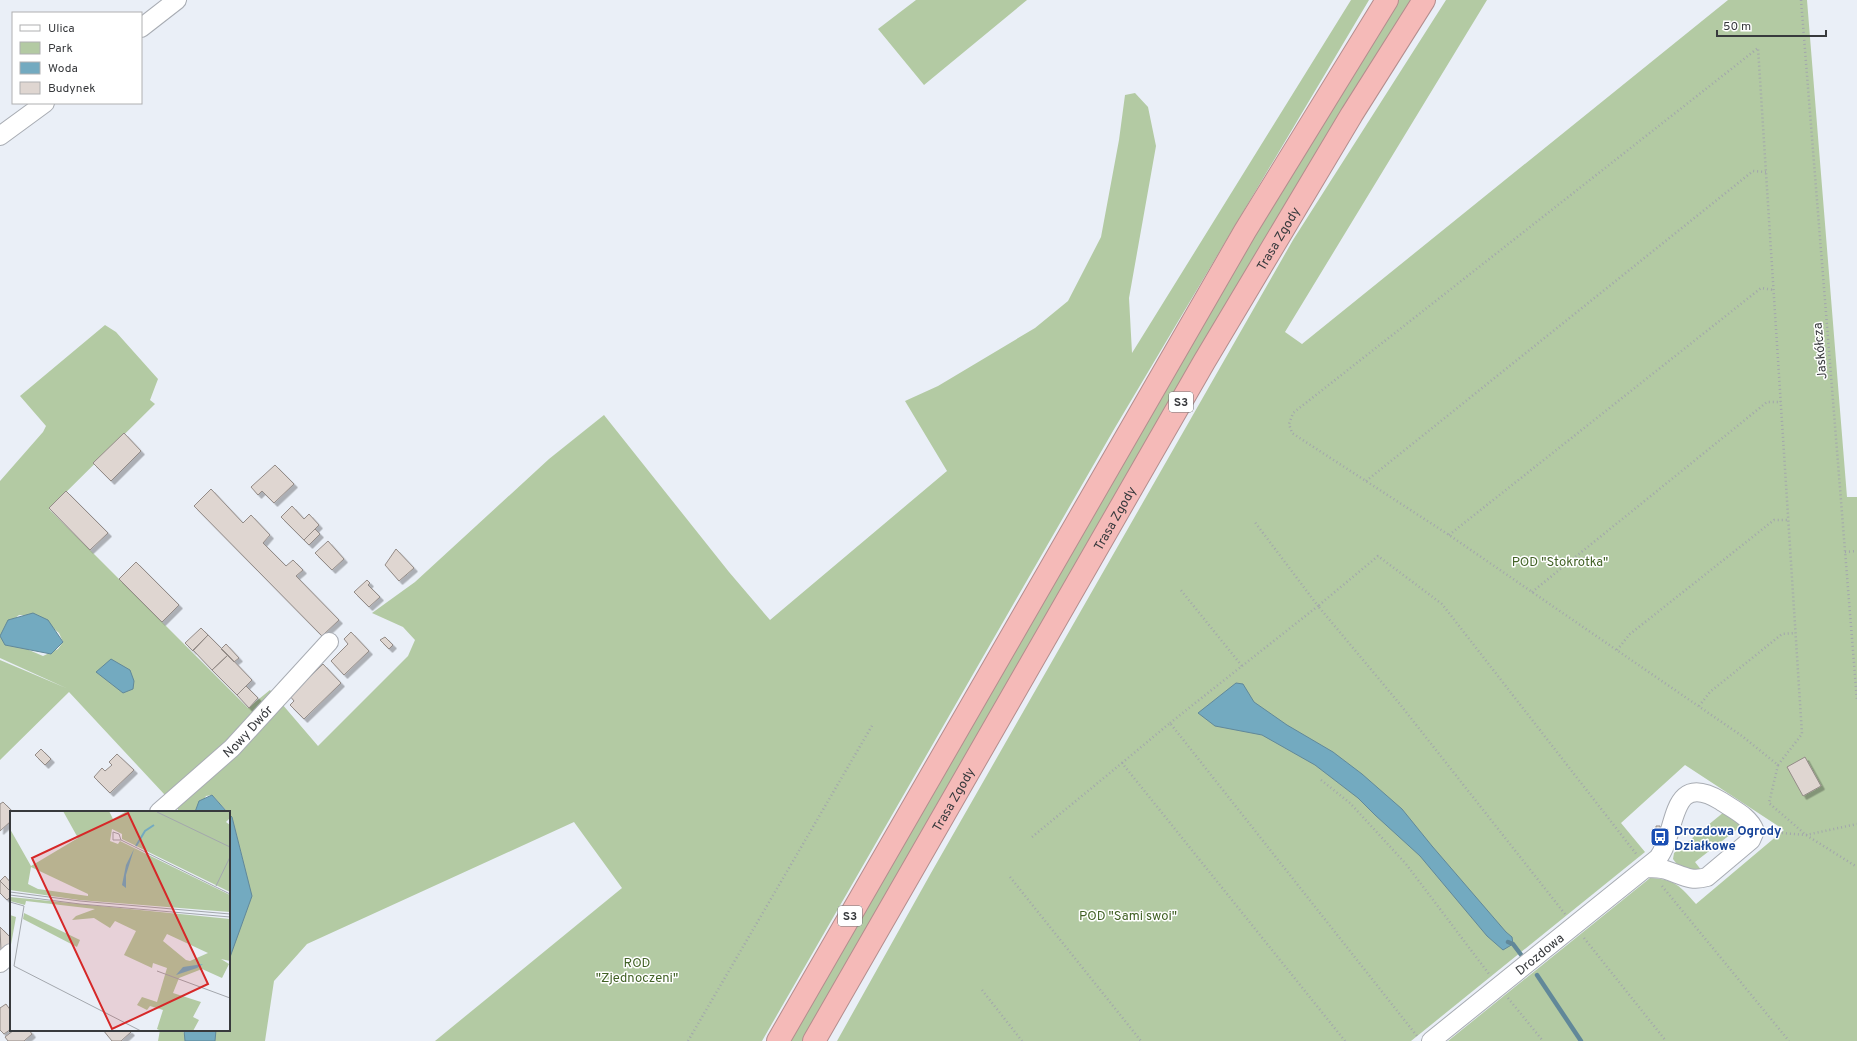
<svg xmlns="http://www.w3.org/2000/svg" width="1857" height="1041" viewBox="0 0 1857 1041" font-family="Overpass,sans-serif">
	<defs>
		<filter id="shadow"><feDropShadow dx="3.5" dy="3.5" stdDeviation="0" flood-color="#0004"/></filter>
	</defs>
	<rect width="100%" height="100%" fill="#eaeff7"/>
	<path fill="#b3caa3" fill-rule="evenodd" d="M 916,0 L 1027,0 L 924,85 L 878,29 Z
		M 1351,0 L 1369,0 L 1113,431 L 762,1041 L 435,1041 L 622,888 L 574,822 L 307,944 L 274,981 L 265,1041 L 207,1041 L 207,1030 L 229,1030 L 229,883 L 243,861 L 232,817 L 212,795 L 206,796 L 197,812 L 178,812 L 178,809 L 69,692 L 0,760 L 0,660 L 66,688 L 0,658 L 0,481 L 43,432 L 46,426 L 20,396 L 105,325 L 116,332 L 158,379 L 150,400 L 155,404 L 49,509 L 248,708 L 270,690 L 318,746 L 408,656 L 415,640 L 403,627 L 372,613 L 415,582 L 549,459 L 604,415 L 729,572 L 770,620 L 947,471 L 905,401 L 938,386 L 1035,328 L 1068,301 L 1101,237 L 1119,140 L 1125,95 L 1135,93 L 1148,107 L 1156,146 L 1129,298 L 1132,353 ZM 19,615 L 39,616 L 59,633 L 63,642 L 58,649 L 43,656 L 3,639 L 5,626 Z
		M 1396,0 L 1412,0 L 804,1041 L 788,1041 L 1208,311 Z
		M 1446,0 L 1487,0 L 1285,332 L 1302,344 L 1728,0 L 1807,0 L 1847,497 L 1857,497 L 1857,1041 L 1448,1041 L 1650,878 C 1675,879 1680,886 1696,904 L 1784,830 L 1685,765 L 1621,823 L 1645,852 L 1411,1041 L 837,1041 L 931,873 L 1293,240 Z
		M 1724,812 L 1741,825 L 1740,827 L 1695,862 L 1702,871 L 1679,867 L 1673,859 L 1674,853 Z
		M 160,1030 L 183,1030 L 186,1041 L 158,1041 Z"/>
	<path fill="#73aac0" stroke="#618899" d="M 33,613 L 48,620 L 63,642 L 51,654 L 5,645 L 0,636 L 8,620 Z
		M 111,659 L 130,670 L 134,681 L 133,689 L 123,693 L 96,672 Z
		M 1236,683 L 1243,684 L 1254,702 L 1287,725 L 1333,752 L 1362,774 L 1402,809 L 1432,846 L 1506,932 L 1512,937 L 1513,944 L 1503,950 L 1487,936 L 1420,856 L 1375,815 L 1358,798 L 1315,765 L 1262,735 L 1215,726 L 1198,713 Z
		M 212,795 L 227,812 L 195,812 L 199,801 Z
		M 229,814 L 232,817 L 252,896 L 229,960 Z
		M 184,1030 L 216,1030 L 215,1041 L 185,1041 Z"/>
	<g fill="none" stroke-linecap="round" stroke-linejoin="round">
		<path stroke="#618899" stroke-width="4.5" d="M 1508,942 L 1513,944 L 1522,956
			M 1537,975 L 1581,1041"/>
	</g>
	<path fill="#dfd6d1" stroke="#938b87" filter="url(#shadow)" d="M 124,433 L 141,451 L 111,481 L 93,463 Z
		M 275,465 L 294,484 L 274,503 L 262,491 L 258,495 L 251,487 Z
		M 211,489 L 243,523 L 251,515 L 270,535 L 263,543 L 286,566 L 293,560 L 303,570 L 296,576 L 339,620 L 322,636 L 194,506 Z
		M 66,491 L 108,533 L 90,550 L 49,508 Z
		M 292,506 L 304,519 L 309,514 L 319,525 L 304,540 L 281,517 Z
		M 315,529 L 320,534 L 309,545 L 304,540 Z
		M 328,541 L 344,559 L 332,570 L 315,553 Z
		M 396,549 L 414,568 L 399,581 L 385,565 Z
		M 136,562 L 179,605 L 162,622 L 119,579 Z
		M 367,580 L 370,583 L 368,585 L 380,597 L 369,607 L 354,592 Z
		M 201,628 L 208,635 L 193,651 L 185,643 Z
		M 351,632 L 369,651 L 344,675 L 331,661 L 348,644 L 344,639 Z
		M 208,635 L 228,655 L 212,670 L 193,650 Z
		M 385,637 L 393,645 L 389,649 L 380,640 Z
		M 226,644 L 239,658 L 234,662 L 221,649 Z
		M 228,655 L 252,680 L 237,695 L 212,670 Z
		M 323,664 L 341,683 L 304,719 L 290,705 L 294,701 L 290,696 Z
		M 246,686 L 258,698 L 249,708 L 237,695 Z
		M 41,749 L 51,759 L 45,765 L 35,755 Z
		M 117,754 L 134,770 L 110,793 L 94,777 L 102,768 L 105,771 L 112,765 L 109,762 Z
		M 1805,757 L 1821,786 L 1803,796 L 1787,767 Z
		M 3,802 L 13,812 L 11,812 L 11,821 L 0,831 L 0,804 Z
		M 1656,826 L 1660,826 L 1661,836 L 1656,836 Z
		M 5,876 L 11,883 L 11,892 L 0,881 Z
		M 0,881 L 11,892 L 11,896 L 7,900 L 0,893 Z
		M 0,927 L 11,938 L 11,943 L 1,952 Z
		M 6,1004 L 11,1011 L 11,1029 L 4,1034 L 0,1030 L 0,1008 Z
		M 14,1030 L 29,1030 L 32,1034 L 24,1041 L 8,1041 L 5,1037 Z
		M 103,1030 L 129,1030 L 131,1032 L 121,1041 L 112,1041 Z"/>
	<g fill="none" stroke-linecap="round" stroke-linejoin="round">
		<g stroke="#a8acb3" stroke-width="20">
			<g id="minor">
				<path d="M 141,28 L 177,0"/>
				<path d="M 0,136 L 45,103"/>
				<path id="s1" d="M 159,812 L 232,748 L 329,642"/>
				<path d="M 0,963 L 11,953"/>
				<path id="s2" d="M 1431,1041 L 1658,858 C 1678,833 1668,769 1721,801 C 1734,810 1749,816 1755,831 L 1751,840 L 1707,877 C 1690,882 1682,875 1666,870 C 1660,868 1654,868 1647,868"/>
			</g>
		</g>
		<g stroke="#b38d8d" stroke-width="24">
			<g id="highway">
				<path d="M 778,1041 L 1245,231 L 1387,0"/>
				<path id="s3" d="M 814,1041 L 1204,362 L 1352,114 L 1424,0"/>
			</g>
		</g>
		<path stroke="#a2a6ac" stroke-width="2.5" stroke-dasharray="1 3" stroke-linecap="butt" d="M 1801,0 L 1857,701
			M 1366,481 L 1753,171 L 1766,172
			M 1449,535 L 1761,288 L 1774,290
			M 1845,552 L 1857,551
			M 1532,592 L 1767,402 L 1781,402
			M 1617,650 L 1630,634 L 1774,520 L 1788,520
			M 1242,666 L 1318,606 L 1254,521
			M 1699,706 L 1710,692 L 1782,634 L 1795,633
			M 1170,723 L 1242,666 L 1180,589
			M 1122,763 L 1170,723 L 1417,1036
			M 1778,765 L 1802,734 L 1758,48 L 1293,413 L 1289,424 L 1292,433 L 1449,535 L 1742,736 L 1778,765 L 1769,803 L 1806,835 L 1857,867
			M 1321,780 L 1350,803 L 1406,864 L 1489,974
			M 1770,832 L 1806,835 L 1857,824
			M 1032,837 L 1122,763 L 1345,1041
			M 1010,877 L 1141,1041
			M 1662,886 L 1789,1041
			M 1565,914 L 1399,703 L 1318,606 L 1378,556 L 1442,604 L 1637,855
			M 1584,938 L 1666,1041
			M 982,990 L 1022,1041
			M 1508,998 L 1543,1041
			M 688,1041 L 873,724"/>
		<use href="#minor" stroke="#fff" stroke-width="18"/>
		<use href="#highway" stroke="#f5bab8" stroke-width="22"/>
	</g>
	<defs>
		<g id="bus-square" transform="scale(1)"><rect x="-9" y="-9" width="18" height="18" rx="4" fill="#1a4fb4" stroke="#fff"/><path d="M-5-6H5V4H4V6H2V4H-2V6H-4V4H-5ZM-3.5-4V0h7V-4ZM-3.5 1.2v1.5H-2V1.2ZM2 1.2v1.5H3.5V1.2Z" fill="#fff"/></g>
	</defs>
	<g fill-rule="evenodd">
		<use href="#bus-square" x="1660" y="837"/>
	</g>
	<g text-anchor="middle" stroke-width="3" stroke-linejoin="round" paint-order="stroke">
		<g fill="#fff" stroke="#747577" stroke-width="1">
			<rect x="1169" y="392" width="24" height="20" rx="3"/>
			<rect x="838" y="906" width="24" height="20" rx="3"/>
		</g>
		<g font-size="12" font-weight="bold" fill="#383a3d">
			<text x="1181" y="406">S3</text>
			<text x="850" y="920">S3</text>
		</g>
		<g font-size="13" fill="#383a3d" stroke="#fff">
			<text dy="5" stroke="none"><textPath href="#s3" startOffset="927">Trasa Zgody</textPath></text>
			<text transform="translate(1819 351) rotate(-95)" y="5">Jaskółcza</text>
			<text dy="5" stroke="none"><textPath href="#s3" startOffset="603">Trasa Zgody</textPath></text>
			<text dy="5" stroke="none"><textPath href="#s1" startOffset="120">Nowy Dwór</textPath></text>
			<text dy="5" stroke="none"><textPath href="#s3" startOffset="279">Trasa Zgody</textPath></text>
			<text dy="5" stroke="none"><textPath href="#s2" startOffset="139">Drozdowa</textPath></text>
		</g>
		<g font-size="13" fill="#416125" stroke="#fff">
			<text x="1560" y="566">POD "Stokrotka"</text>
			<text x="1128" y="920">POD "Sami swoi"</text>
			<text x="637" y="967">ROD<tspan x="637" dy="15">"Zjednoczeni"</tspan></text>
		</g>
		<g font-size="13" font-weight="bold" fill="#164399" stroke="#fff" text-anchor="start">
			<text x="1674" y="835">Drozdowa Ogrody<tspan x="1674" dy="15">Działkowe</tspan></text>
		</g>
	</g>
	<g transform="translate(10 811)">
		<rect width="220" height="220" fill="#eaeff7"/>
		<path d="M 53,0 L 99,0 L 103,8 L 117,0 L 220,0 L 220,7 L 216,11 L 220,14 L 220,81 L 112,28 L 112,23 L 102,18 L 100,30 L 108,33 L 110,30 L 220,84 L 220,101 L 69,89 L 0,79 L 0,18 L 21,55 L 68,27 ZM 21,56 L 78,83 L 78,85 L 28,78 L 18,73 ZM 0,86 L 220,108 L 220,150 L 211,148 L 219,153 L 212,167 L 192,158 L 169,167 L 163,182 L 191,191 L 183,206 L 189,209 L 183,220 L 151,220 L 147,218 L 153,199 L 140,195 L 137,199 L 127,194 L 132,186 L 147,191 L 157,157 L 143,152 L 142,157 L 114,144 L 126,120 L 105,110 L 100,117 L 84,107 L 62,109 L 66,105 L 85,98 L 16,90 L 15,94 L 0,90 ZM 157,123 L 198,142 L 180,150 L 176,149 L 153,130 ZM 14,102 L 70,129 L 67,136 L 13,108 ZM 0,104 L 6,106 L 0,139 Z" fill="#b3caa3" fill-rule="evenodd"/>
		<path d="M 124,38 L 116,64 L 116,77 L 112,74 L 116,54 ZM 193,153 L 187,157 L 166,164 L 173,156 Z" fill="#73aac0"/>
		<path fill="none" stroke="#73aac0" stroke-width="2" d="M 126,35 L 135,20 L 144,14"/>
		<path fill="none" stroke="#a3a7ad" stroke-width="1" d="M 147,1 L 220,36M 111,29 L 109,23 L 103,21 L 103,29 L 111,29 L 220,83M 206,75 L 220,46M 0,81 L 70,90 L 220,103M 0,84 L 70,93 L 220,106M 0,91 L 14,95 L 4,155 L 131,220M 147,160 L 220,187"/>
		<path fill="#d62828" fill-opacity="0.15" stroke="#d62828" stroke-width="2" d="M 118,2 L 198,173 L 102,218 L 22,47 Z"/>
		<rect width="220" height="220" fill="none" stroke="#383a3d" stroke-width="2"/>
	</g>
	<rect x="12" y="12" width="130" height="92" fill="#ffffff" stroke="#afb0b1"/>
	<rect x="20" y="25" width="20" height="6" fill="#ffffff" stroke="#afb0b1"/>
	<text x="48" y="32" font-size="12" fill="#383a3d">Ulica</text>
	<rect x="20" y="42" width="20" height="12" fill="#b3caa3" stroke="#afb0b1"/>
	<text x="48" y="52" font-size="12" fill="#383a3d">Park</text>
	<rect x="20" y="62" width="20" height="12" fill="#73aac0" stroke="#afb0b1"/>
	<text x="48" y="72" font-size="12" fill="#383a3d">Woda</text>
	<rect x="20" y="82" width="20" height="12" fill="#dfd6d1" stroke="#afb0b1"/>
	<text x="48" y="92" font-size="12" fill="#383a3d">Budynek</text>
	<path d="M1717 30v6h109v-6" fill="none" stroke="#383a3d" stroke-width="2"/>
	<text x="1723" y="30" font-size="12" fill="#383a3d" stroke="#ffffff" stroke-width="3" paint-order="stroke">50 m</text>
</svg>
